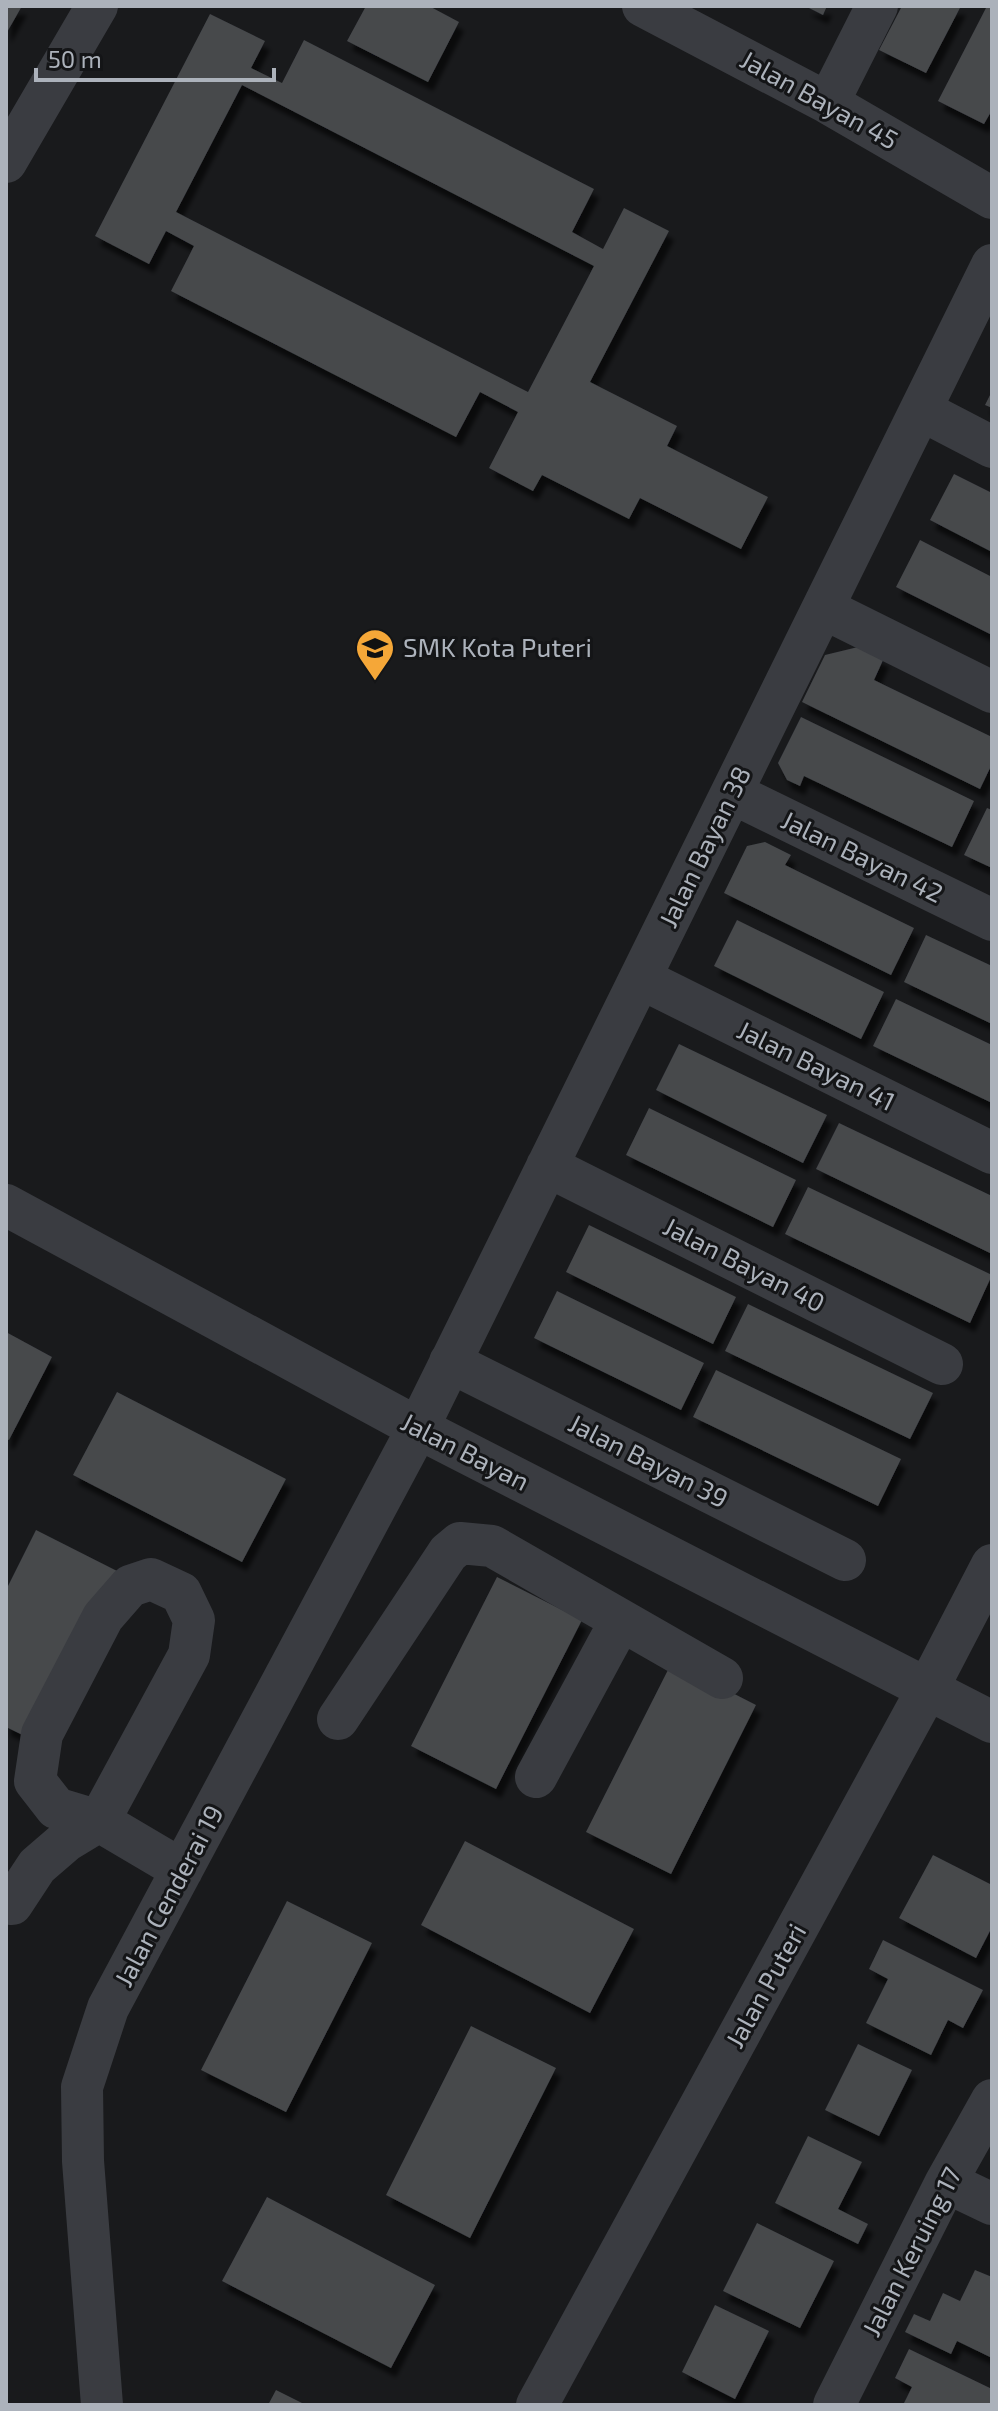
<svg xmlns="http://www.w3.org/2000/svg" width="998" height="2411" viewBox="0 0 998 2411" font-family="'Exo 2',sans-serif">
	<defs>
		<filter id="shadow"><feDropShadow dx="5" dy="9" stdDeviation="2" flood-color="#0009"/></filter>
	</defs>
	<rect width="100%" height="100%" fill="#191a1c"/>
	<path fill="#46484c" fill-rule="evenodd" filter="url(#shadow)" d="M 6,6 L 22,6 L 6,34 Z
		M 366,6 L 429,6 L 459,22 L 428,82 L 347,41 Z
		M 805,6 L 827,6 L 823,15 Z
		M 902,6 L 961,6 L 926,73 L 879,50 Z
		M 987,6 L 992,6 L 992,110 L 984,124 L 938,101 Z
		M 210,14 L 265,41 L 251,68 L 282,83 L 304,40 L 594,189 L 572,232 L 603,249 L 624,208 L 669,231 L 590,382 L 677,426 L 667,446 L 768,497 L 741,549 L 640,498 L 629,519 L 542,475 L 533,491 L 489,468 L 518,412 L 480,392 L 456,437 L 171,291 L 194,246 L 166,231 L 149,264 L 95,236 ZM 242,85 L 594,266 L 528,392 L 176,212 Z
		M 992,391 L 992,408 L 985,405 Z
		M 954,474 L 992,493 L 992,552 L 930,520 Z
		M 920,540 L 992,577 L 992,635 L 896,587 Z
		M 858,647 L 884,658 L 874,680 L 992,737 L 992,764 L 980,789 L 802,702 L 825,655 Z
		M 801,717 L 974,801 L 952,847 L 804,776 L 800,786 L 787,780 L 778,763 Z
		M 987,808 L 992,810 L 992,868 L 964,855 Z
		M 765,842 L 791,855 L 785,865 L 914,928 L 891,975 L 724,893 L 747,846 Z
		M 737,920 L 884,992 L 861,1039 L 714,966 Z
		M 926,935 L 992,966 L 992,1024 L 904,982 Z
		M 896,999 L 992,1045 L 992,1103 L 873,1046 Z
		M 679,1044 L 827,1115 L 803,1163 L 656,1090 Z
		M 649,1108 L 796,1180 L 773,1227 L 626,1155 Z
		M 839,1123 L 992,1196 L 992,1254 L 816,1169 Z
		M 808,1187 L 992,1275 L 970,1323 L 785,1234 Z
		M 589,1225 L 736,1297 L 713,1344 L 566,1272 Z
		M 557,1291 L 704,1363 L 681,1410 L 534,1338 Z
		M 748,1304 L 933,1393 L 910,1439 L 725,1351 Z
		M 6,1332 L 52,1357 L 9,1440 L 6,1439 Z
		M 716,1370 L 901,1459 L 878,1506 L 693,1417 Z
		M 117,1392 L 286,1479 L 242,1562 L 73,1475 Z
		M 36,1530 L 121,1573 L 35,1741 L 6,1727 L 6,1590 Z
		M 497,1577 L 582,1620 L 496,1789 L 411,1746 Z
		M 672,1662 L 756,1705 L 671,1874 L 586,1832 Z
		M 465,1841 L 634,1929 L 590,2013 L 421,1925 Z
		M 933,1855 L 992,1885 L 992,1927 L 976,1958 L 899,1918 Z
		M 287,1901 L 372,1943 L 286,2112 L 201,2070 Z
		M 883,1940 L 983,1990 L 963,2028 L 948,2020 L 931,2055 L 866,2023 L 888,1979 L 869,1969 Z
		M 471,2026 L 556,2068 L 470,2238 L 386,2195 Z
		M 858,2044 L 912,2070 L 879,2136 L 825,2110 Z
		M 808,2136 L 862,2162 L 838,2209 L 868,2224 L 858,2244 L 775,2203 Z
		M 267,2197 L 435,2285 L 391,2368 L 222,2281 Z
		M 757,2223 L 834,2261 L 800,2328 L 723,2291 Z
		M 975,2270 L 992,2277 L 992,2358 L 957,2341 L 951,2354 L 905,2332 L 914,2314 L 930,2321 L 943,2293 L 960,2301 Z
		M 715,2305 L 769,2331 L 735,2399 L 682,2372 Z
		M 909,2349 L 992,2389 L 992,2405 L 903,2405 L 912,2387 L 895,2378 Z
		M 276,2390 L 306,2405 L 268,2405 Z"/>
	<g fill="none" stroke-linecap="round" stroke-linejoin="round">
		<path stroke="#3a3c41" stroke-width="42" d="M 643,6 L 828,103 L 992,198
			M 828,103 L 877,6
			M 6,162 L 97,6
			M 921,410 L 992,447
			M 823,608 L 992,692
			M 732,793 L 992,920
			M 640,978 L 992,1153
			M 547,1166 L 942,1364
			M 6,1205 L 418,1428 L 992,1722
			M 450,1362 L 845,1560
			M 151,1579 L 181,1593 L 194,1620 L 189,1655 L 99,1821 L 56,1808 L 35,1781 L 42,1734 L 103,1617 L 130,1586 Z
			M 338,1719 L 448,1553 L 460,1543 L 492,1546 L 722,1678
			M 536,1777 L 621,1620
			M 12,1904 L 37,1866 L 66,1841 L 99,1821 L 182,1870
			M 946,2182 L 992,2204
			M 102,2405 L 83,2161 L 82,2087 L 108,2008 L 418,1428 L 992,265
			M 537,2405 L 927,1690 L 992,1565
			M 834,2405 L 946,2182 L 992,2100"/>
	</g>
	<defs>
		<g id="school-pin" transform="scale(2)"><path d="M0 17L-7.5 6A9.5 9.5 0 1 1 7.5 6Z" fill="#f5a738" stroke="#141517"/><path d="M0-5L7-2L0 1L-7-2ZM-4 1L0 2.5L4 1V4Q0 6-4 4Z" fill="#111"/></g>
	</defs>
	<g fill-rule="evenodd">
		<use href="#school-pin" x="375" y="648"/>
	</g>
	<g text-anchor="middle" stroke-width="6" stroke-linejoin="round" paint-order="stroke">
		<g font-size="26" fill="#acb2bb" stroke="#141517">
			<text transform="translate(819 100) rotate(29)" y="9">Jalan Bayan 45</text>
			<text transform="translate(705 847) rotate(-64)" y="9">Jalan Bayan 38</text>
			<text transform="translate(862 857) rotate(26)" y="9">Jalan Bayan 42</text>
			<text transform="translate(816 1066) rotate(26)" y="9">Jalan Bayan 41</text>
			<text transform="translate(744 1265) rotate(27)" y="9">Jalan Bayan 40</text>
			<text transform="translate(465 1452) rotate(27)" y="9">Jalan Bayan</text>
			<text transform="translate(648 1461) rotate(27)" y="9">Jalan Bayan 39</text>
			<text transform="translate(169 1896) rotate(-62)" y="9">Jalan Cenderai 19</text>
			<text transform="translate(766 1986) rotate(-61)" y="9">Jalan Puteri</text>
			<text transform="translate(912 2252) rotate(-63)" y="9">Jalan Keruing 17</text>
		</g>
		<g font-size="26" fill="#acb2bb" stroke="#141517" text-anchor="start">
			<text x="403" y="657">SMK Kota Puteri</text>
		</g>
	</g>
	<rect width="998" height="2411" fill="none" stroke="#acb2bb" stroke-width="16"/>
	<path d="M36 68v12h238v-12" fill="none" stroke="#acb2bb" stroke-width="4"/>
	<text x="48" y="68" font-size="24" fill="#acb2bb" stroke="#141517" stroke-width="6" paint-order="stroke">50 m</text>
</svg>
